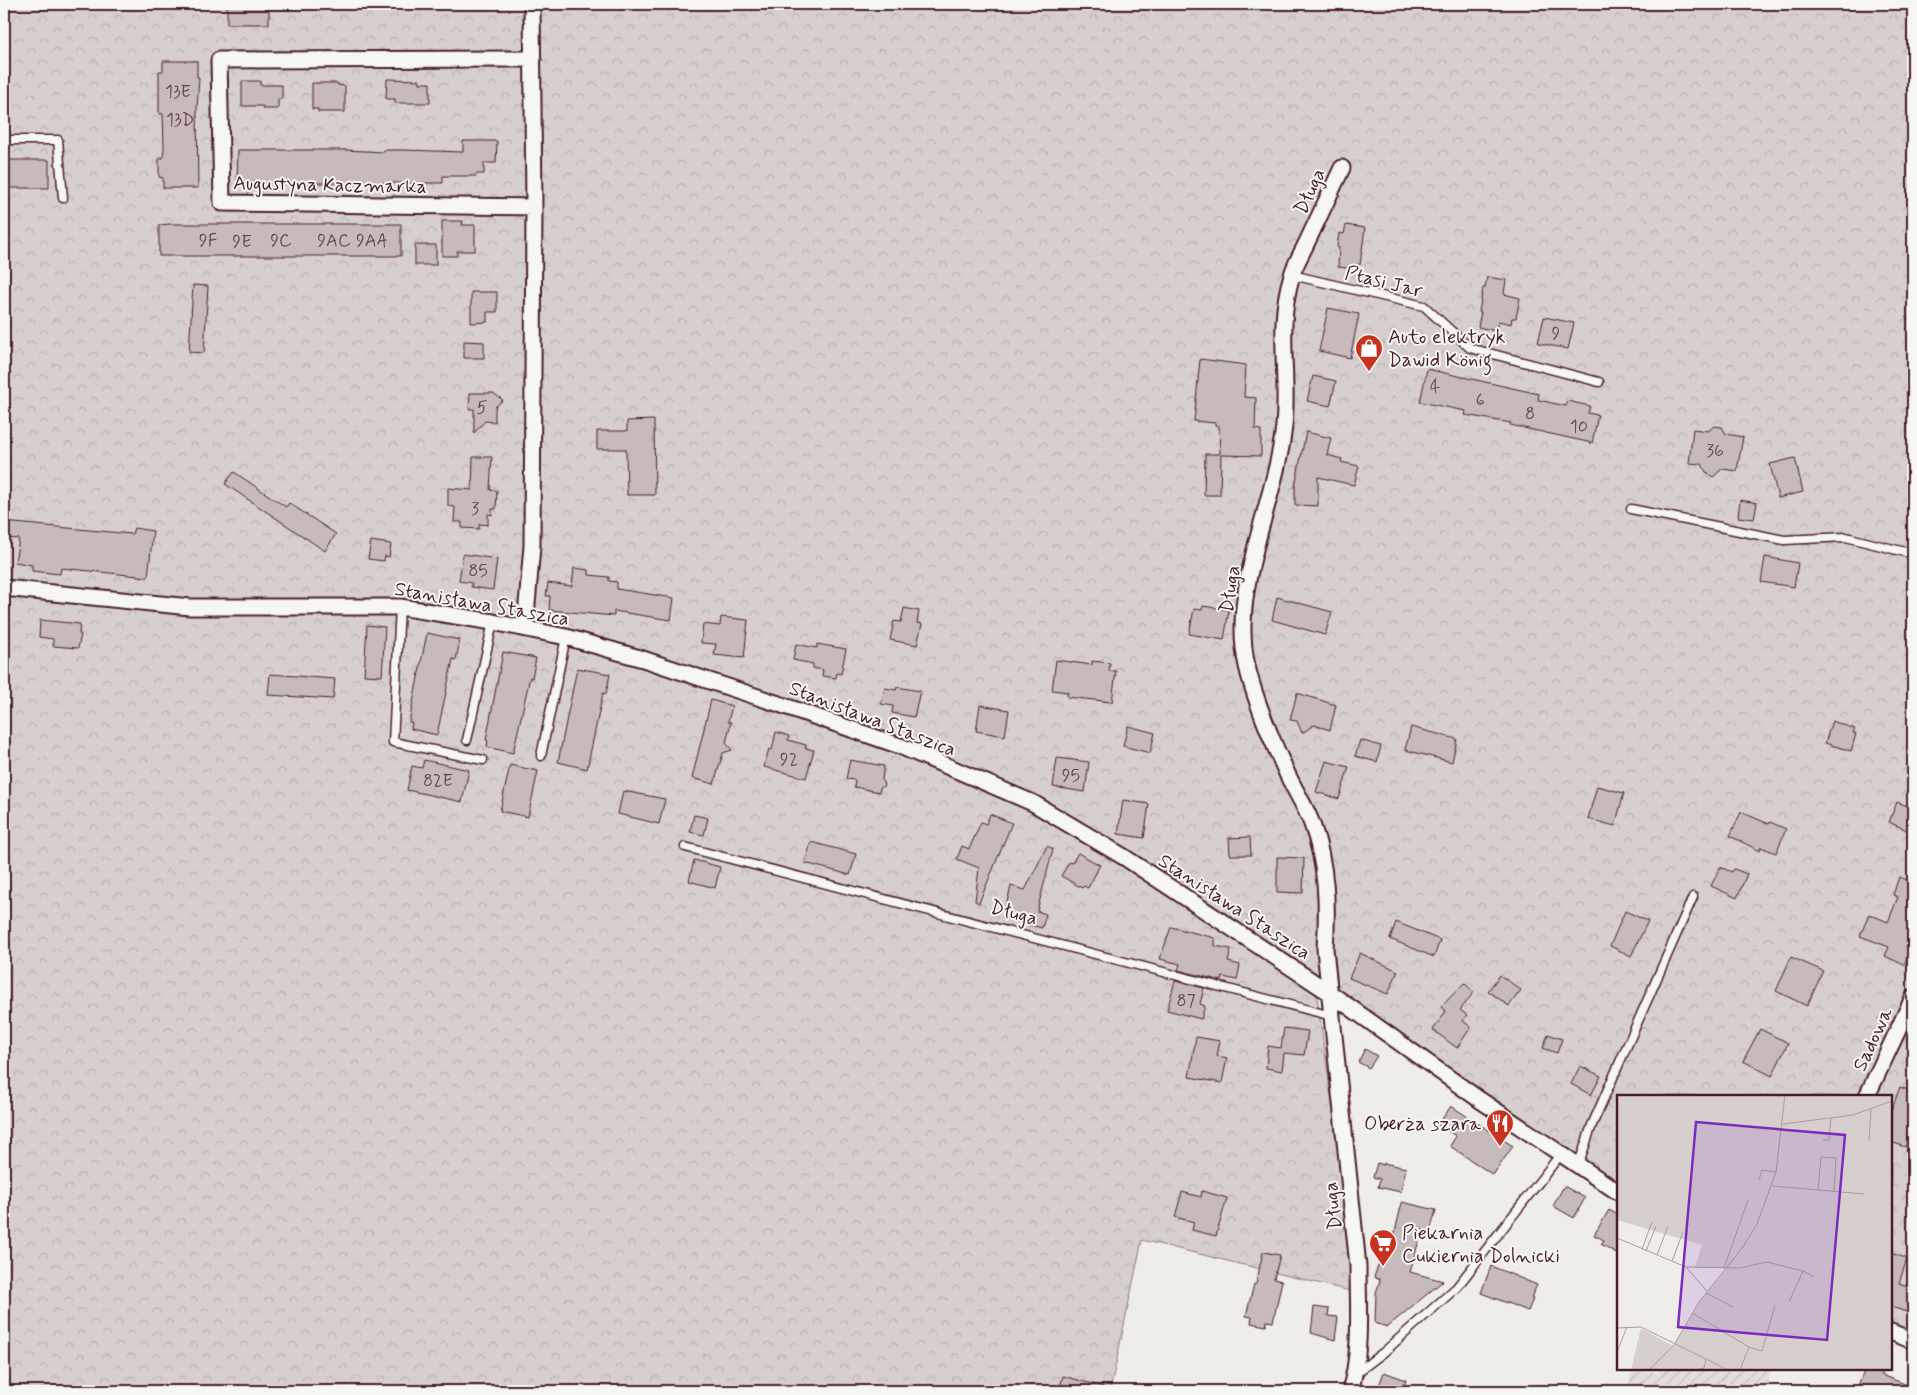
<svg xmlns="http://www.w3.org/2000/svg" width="1917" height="1395" viewBox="0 0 1917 1395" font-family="Mynerve,sans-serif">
	<defs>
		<pattern id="industrial-furrows" width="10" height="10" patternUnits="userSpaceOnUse" patternTransform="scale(1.25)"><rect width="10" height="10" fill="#e3dedc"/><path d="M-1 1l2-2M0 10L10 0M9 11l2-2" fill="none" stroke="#c4bebd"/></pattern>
		<pattern id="park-crowns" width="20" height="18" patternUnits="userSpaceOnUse" patternTransform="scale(1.25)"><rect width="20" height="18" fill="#d7cfce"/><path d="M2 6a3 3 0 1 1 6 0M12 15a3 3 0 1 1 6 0" fill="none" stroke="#bab1b1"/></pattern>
	</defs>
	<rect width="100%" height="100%" fill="#efedea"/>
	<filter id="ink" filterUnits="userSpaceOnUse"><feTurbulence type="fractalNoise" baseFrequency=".02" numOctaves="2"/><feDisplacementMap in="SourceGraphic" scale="10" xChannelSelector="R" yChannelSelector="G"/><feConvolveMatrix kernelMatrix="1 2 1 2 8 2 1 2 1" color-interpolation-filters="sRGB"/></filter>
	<g filter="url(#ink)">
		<path fill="url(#industrial-furrows)" d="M 1631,1369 L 1645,1369 L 1657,1373 L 1659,1369 L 1771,1369 L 1767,1391 L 1629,1391 Z"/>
		<path fill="url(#park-crowns)" stroke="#90777c" d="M 4,4 L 1913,4 L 1913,1336 L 1891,1325 L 1891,1096 L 1618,1096 L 1618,1184 L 1314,976 L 1349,1223 L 1350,1291 L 1142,1240 L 1110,1391 L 4,1391 Z"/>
		<path fill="#c6babb" stroke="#4a1f2b" d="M 227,4 L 269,4 L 269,24 L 227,24 Z
			M 163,61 L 197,61 L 197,77 L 199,77 L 197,109 L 198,188 L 163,188 L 163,178 L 159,177 L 159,158 L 163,158 L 164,147 L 163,114 L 159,114 L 159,71 L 163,71 Z
			M 387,79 L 420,80 L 420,83 L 430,83 L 430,103 L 395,103 L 395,99 L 386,99 Z
			M 242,81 L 260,81 L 260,85 L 282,85 L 282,99 L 278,99 L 278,109 L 263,109 L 263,106 L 242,106 Z
			M 312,83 L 338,83 L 338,85 L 345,86 L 345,112 L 318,112 L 318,109 L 312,109 Z
			M 463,141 L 497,141 L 496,163 L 484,163 L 484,174 L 476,174 L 476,176 L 443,176 L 443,183 L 261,183 L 237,181 L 238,150 L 345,150 L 384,152 L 384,150 L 404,150 L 463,152 Z
			M 4,160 L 49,160 L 49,188 L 4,188 Z
			M 442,221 L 463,221 L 462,225 L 475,225 L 475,251 L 457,251 L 457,256 L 442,256 Z
			M 170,224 L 401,224 L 401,256 L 159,256 L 159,225 Z
			M 1346,225 L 1365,228 L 1360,265 L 1358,264 L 1357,269 L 1338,267 L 1339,248 L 1337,247 L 1339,233 L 1344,234 Z
			M 415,245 L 436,245 L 436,265 L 415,265 Z
			M 1487,277 L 1506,280 L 1504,294 L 1520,298 L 1516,318 L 1512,318 L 1511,324 L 1498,321 L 1496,331 L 1478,327 L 1481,312 L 1479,312 L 1483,288 L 1485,288 Z
			M 193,285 L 208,286 L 204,353 L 189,352 Z
			M 471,292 L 497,292 L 497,312 L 487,312 L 487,322 L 471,323 Z
			M 1328,308 L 1359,314 L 1350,358 L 1319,351 Z
			M 1544,317 L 1574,323 L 1568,349 L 1538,343 Z
			M 464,341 L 484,342 L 484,358 L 464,358 Z
			M 1200,359 L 1246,365 L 1244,397 L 1256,398 L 1255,429 L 1261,430 L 1261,456 L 1221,455 L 1220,495 L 1204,495 L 1205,454 L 1220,454 L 1219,426 L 1215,425 L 1215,423 L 1194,421 Z
			M 1427,369 L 1539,394 L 1538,400 L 1566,406 L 1567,401 L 1590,406 L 1588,413 L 1598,415 L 1592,443 L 1510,425 L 1511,423 L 1465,415 L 1466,411 L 1420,402 Z
			M 1313,376 L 1336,381 L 1330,406 L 1307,401 Z
			M 470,393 L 493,393 L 503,400 L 495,407 L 495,422 L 485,421 L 474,433 L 474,409 L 469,409 Z
			M 654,420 L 655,495 L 627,495 L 626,449 L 597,449 L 597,431 L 627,431 L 627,421 Z
			M 1714,426 L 1722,427 L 1726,434 L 1743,437 L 1737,471 L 1722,469 L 1713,477 L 1706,472 L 1702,464 L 1689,463 L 1693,429 L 1708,431 Z
			M 1306,432 L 1331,438 L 1327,455 L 1342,459 L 1341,462 L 1359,466 L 1354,485 L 1318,477 L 1318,506 L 1295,505 L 1295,486 Z
			M 473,457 L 492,457 L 490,490 L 497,491 L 496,509 L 492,509 L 492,515 L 488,514 L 488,525 L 479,524 L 479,529 L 462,528 L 462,522 L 454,522 L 455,507 L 448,506 L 448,488 L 472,490 Z
			M 1795,458 L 1803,492 L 1778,498 L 1770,464 Z
			M 234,472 L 286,507 L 289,503 L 336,534 L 325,551 L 225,484 Z
			M 1740,500 L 1757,503 L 1754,519 L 1738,517 Z
			M 4,522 L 132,534 L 134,528 L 153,531 L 148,577 L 61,568 L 60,574 L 32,571 L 32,565 L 15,562 L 19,539 L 4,538 Z
			M 371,541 L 391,544 L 389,557 L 385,556 L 384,561 L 368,559 Z
			M 463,554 L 497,559 L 493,590 L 471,587 L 472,583 L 459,581 Z
			M 1765,557 L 1798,563 L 1794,587 L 1761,582 Z
			M 574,568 L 589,570 L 589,575 L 609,577 L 609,581 L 617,582 L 617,589 L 674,598 L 671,620 L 614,611 L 614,616 L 549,610 L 550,596 L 546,596 L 548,583 L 572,586 Z
			M 1277,597 L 1332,612 L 1325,635 L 1272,620 Z
			M 1203,606 L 1229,610 L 1224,640 L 1189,634 L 1194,609 L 1202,610 Z
			M 904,608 L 919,611 L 917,623 L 922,624 L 917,645 L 890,640 L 894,621 L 901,622 Z
			M 721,617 L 748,620 L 744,658 L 714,655 L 716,644 L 701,643 L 703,624 L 720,626 Z
			M 40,620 L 80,624 L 79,634 L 81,635 L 78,648 L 53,646 L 53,639 L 39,637 Z
			M 367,625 L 385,627 L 382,676 L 364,675 Z
			M 427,633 L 460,640 L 456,660 L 453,659 L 437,735 L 411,729 L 412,723 L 409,722 Z
			M 796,644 L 817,648 L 817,644 L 846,649 L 841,674 L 837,673 L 836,678 L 822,676 L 823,670 L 813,668 L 813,664 L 793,660 Z
			M 503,652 L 536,658 L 532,678 L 530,677 L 513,753 L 487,747 L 488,741 L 486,740 Z
			M 1056,660 L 1092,665 L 1092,661 L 1110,663 L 1109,671 L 1116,671 L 1112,702 L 1067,697 L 1068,692 L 1052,690 Z
			M 577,668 L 610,674 L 606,694 L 603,693 L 587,769 L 558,762 Z
			M 270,674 L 335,679 L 333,699 L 268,695 Z
			M 897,687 L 920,691 L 914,717 L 892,713 L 893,706 L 881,704 L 885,688 L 896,690 Z
			M 1297,693 L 1336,705 L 1330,730 L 1314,725 L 1302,733 L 1297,721 L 1290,720 Z
			M 711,700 L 732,706 L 728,722 L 731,722 L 726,743 L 732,750 L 723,753 L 714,784 L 692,778 Z
			M 980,705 L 1009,710 L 1005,736 L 976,731 Z
			M 1832,721 L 1855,729 L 1853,733 L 1856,734 L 1851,751 L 1825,743 Z
			M 1128,726 L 1155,733 L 1150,753 L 1123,746 Z
			M 1411,727 L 1457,739 L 1452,762 L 1405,750 Z
			M 776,732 L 789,736 L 788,740 L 806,745 L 805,748 L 814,750 L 806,778 L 764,767 L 769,749 L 772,750 Z
			M 1360,740 L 1381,746 L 1377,762 L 1355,756 Z
			M 1057,758 L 1089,762 L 1085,792 L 1053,787 Z
			M 424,760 L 469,770 L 462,802 L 407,790 L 412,766 L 422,768 Z
			M 850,760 L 884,766 L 882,779 L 884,786 L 880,788 L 879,792 L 854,787 L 855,780 L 846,779 Z
			M 1326,761 L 1349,767 L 1339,799 L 1316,792 Z
			M 510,765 L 538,771 L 528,817 L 500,811 Z
			M 1597,786 L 1624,793 L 1615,826 L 1588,819 Z
			M 623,791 L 665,799 L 659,824 L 618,814 Z
			M 1123,800 L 1149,804 L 1144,838 L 1118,834 Z
			M 1897,802 L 1913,808 L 1913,833 L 1889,822 Z
			M 1741,812 L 1769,824 L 1770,822 L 1786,829 L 1776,853 L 1761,847 L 1760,851 L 1730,836 Z
			M 990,814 L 1012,823 L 979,903 L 975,901 L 979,868 L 957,859 L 962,846 L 969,849 L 981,822 L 986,824 Z
			M 694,815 L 708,818 L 704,835 L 690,832 Z
			M 1250,837 L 1251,855 L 1230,855 L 1229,838 Z
			M 811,842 L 856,854 L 850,875 L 805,863 Z
			M 1047,846 L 1053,849 L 1037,911 L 1046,914 L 1042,928 L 1003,918 L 1011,886 L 1025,890 Z
			M 1078,853 L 1100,865 L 1088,888 L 1084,886 L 1082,888 L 1061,876 L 1069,862 L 1072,863 Z
			M 1277,857 L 1304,858 L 1303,893 L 1277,892 Z
			M 694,860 L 720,867 L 715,888 L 689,881 Z
			M 1720,867 L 1732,872 L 1734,869 L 1747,874 L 1737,898 L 1711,886 Z
			M 1899,877 L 1913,882 L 1913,943 L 1904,965 L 1885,956 L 1889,947 L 1860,936 L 1869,914 L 1888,922 L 1898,897 L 1893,895 Z
			M 1625,911 L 1648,921 L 1631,956 L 1610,946 Z
			M 1396,922 L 1440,940 L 1434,957 L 1390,939 Z
			M 1171,927 L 1215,938 L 1215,946 L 1231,949 L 1228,962 L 1240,965 L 1237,980 L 1223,977 L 1222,981 L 1178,970 L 1180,964 L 1160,959 Z
			M 1360,953 L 1398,971 L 1388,994 L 1349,978 Z
			M 1791,957 L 1823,971 L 1807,1006 L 1776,991 Z
			M 1500,975 L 1521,990 L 1509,1006 L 1488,991 Z
			M 1175,981 L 1204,988 L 1200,1004 L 1205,1006 L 1201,1019 L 1167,1010 Z
			M 1464,983 L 1474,992 L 1460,1010 L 1467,1015 L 1463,1021 L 1471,1027 L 1457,1048 L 1433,1030 L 1446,1011 L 1441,1007 Z
			M 1284,1028 L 1308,1031 L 1304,1055 L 1284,1053 L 1282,1071 L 1266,1068 L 1268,1046 L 1281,1048 Z
			M 1760,1029 L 1788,1043 L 1772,1076 L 1743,1061 Z
			M 1548,1034 L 1562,1039 L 1557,1053 L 1543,1048 Z
			M 1196,1037 L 1220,1041 L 1217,1056 L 1227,1058 L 1222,1083 L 1189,1077 Z
			M 1365,1049 L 1377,1056 L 1369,1068 L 1358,1062 Z
			M 1580,1066 L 1601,1076 L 1591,1095 L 1571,1084 Z
			M 1900,1087 L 1913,1092 L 1913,1126 L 1905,1147 L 1891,1142 L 1891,1111 Z
			M 1451,1106 L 1513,1146 L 1493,1175 L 1450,1146 L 1456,1136 L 1438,1125 Z
			M 1377,1163 L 1384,1165 L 1384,1163 L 1406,1168 L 1401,1192 L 1378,1187 L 1380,1179 L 1373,1177 Z
			M 1564,1186 L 1585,1198 L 1574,1218 L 1553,1206 Z
			M 1202,1191 L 1227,1198 L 1216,1236 L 1192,1230 L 1194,1222 L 1175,1217 L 1182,1192 L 1201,1197 Z
			M 1402,1202 L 1436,1210 L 1430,1232 L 1422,1230 L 1410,1272 L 1443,1281 L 1387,1327 L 1375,1323 L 1376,1293 L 1380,1280 L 1374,1277 L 1383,1252 L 1380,1251 L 1386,1234 L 1394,1236 Z
			M 1609,1210 L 1618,1215 L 1618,1254 L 1601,1244 L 1604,1240 L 1594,1235 Z
			M 1263,1252 L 1280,1255 L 1274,1279 L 1282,1281 L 1273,1322 L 1267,1321 L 1266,1326 L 1251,1323 L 1252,1317 L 1246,1316 L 1254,1284 L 1256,1284 Z
			M 1891,1253 L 1907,1259 L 1899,1283 L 1913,1288 L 1913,1314 L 1891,1307 Z
			M 1491,1266 L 1537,1285 L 1531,1298 L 1533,1299 L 1528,1311 L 1481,1293 Z
			M 1314,1307 L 1329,1309 L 1328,1316 L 1338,1317 L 1335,1340 L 1311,1333 Z
			M 1865,1369 L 1883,1369 L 1881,1375 L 1913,1387 L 1913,1391 L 1856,1391 Z
			M 1384,1372 L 1406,1380 L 1402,1391 L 1377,1391 Z
			M 1063,1376 L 1104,1387 L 1103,1391 L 1059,1391 Z"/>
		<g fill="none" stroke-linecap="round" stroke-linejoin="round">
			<g stroke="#4a1f2b" stroke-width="11">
				<path id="lane" d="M 4,140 L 58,140 L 63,198
					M 1292,275 L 1424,306 L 1470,348 L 1599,382
					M 1631,509 L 1784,540 L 1846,537 L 1913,554
					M 400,607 L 393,742 L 483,760
					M 467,740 L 493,622
					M 541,756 L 566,637
					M 685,847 L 1332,1016
					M 1578,1166 L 1592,1125 L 1693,897
					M 1355,1374 L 1384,1352 L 1457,1287 L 1560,1155"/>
			</g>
			<g stroke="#4a1f2b" stroke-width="19">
				<path id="street" d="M 533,59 L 219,60 L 222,203 L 534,207
					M 1342,168 C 1330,193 1319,217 1307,242 C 1302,253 1295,264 1292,275 C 1276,325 1289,375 1284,426 C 1276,503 1229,589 1247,666 C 1255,701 1270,736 1285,769 C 1293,788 1305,805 1312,824 C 1327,865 1328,906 1325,949 L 1358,1266 C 1358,1307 1362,1351 1350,1391
					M 4,588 L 190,607 L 400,607 L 493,622 L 566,637 L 643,659 L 776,703 L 900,746 L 1033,803 L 1124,857 L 1330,993 L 1480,1100 L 1618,1192
					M 525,628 L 532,546 L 534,207 L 532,4
					M 1867,1096 L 1913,998
					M 1891,1332 L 1913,1341"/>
			</g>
			<use href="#lane" stroke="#f6f6f2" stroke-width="8"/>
			<use href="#street" stroke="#f6f6f2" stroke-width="15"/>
		</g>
	</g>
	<defs>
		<g id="shop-pin" transform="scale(1.4375)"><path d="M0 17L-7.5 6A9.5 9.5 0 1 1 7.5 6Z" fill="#c8321e" stroke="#f6f6f2"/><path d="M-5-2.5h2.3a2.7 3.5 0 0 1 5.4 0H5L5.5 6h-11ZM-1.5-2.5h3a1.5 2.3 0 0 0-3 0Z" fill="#fff"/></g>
		<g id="restaurant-pin" transform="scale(1.4375)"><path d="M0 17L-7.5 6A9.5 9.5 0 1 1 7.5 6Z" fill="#c8321e" stroke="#f6f6f2"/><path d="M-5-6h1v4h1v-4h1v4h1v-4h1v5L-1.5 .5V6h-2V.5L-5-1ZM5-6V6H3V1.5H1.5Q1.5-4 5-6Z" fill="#fff"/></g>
		<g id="supermarket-pin" transform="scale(1.4375)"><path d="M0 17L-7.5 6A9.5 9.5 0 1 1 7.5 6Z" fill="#c8321e" stroke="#f6f6f2"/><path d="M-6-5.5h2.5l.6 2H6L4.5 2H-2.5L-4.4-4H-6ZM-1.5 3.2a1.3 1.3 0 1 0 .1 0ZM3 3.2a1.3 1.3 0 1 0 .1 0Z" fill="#fff"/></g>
	</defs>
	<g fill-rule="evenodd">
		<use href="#shop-pin" x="1369" y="348"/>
		<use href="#restaurant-pin" x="1500" y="1123"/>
		<use href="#supermarket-pin" x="1383" y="1243"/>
	</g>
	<g text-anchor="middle" stroke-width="4" stroke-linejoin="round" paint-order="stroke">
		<g font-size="18" fill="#69464f">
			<text x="178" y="97">13E</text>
			<text x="180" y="125">13D</text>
			<text x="208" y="246">9F</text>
			<text x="281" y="246">9C</text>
			<text x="334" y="246">9AC</text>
			<text x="372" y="246">9AA</text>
			<text x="242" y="247">9E</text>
			<text x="1556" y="339">9</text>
			<text x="1435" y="392">4</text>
			<text x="1480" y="405">6</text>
			<text x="482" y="413">5</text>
			<text x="1530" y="419">8</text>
			<text x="1579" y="432">10</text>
			<text x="1715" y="456">36</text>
			<text x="475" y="514">3</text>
			<text x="478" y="576">85</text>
			<text x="789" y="765">92</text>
			<text x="1071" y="781">95</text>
			<text x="438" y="786">82E</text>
			<text x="1186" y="1006">87</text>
		</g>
		<g font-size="20" fill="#4a1f2b" stroke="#f6f6f2">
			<text transform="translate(330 184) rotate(1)" y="7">Augustyna Kaczmarka</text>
			<text transform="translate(1309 191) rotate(-65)" y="7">Długa</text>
			<text transform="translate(1384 281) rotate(14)" y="7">Ptasi Jar</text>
			<text transform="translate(1229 589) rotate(-81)" y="7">Długa</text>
			<text transform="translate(482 603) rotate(10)" y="7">Stanisława Staszica</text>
			<text transform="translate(873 718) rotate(21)" y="7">Stanisława Staszica</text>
			<text transform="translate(1235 906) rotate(33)" y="7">Stanisława Staszica</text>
			<text transform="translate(1014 912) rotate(15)" y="7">Długa</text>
			<text transform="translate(1872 1039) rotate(-65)" y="7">Sadowa</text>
			<text transform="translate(1332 1206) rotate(-96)" y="7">Długa</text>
		</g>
		<g font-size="20" fill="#4a1f2b" stroke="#f6f6f2" text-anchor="start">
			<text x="1388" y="343">Auto elektryk<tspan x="1388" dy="23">Dawid König</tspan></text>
			<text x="1481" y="1130" text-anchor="end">Oberża szara</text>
			<text x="1402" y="1239">Piekarnia<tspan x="1402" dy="23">Cukiernia Dolnicki</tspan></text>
		</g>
	</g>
	<g transform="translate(1617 1095)">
		<rect width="275" height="275" fill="#efedea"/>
		<path d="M 0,0 L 275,0 L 275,275 L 14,275 L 24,233 L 56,251 L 85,204 L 111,172 L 78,172 L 85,150 L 0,125 Z" fill="#d7cfce"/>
		<path fill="none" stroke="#ad9b9e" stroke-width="1" d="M 166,29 L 236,20 L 275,6M 206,45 L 212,45 L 214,23M 252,46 L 254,14M 142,85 L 145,75 L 159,77M 156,91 L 247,99M 201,95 L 204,62 L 219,63 L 217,97M 0,143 L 69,172 L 123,173 L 150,167 L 186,176 L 197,182M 25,154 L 35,127M 29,156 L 39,131M 40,160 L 51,131M 55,166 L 66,137M 69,172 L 90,196M 107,173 L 131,105M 89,198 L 116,212M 172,207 L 186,176M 75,218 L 132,252 L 123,275M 0,233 L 24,232 L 111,275M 132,252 L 145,256 L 158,210M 0,257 L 10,232M 32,275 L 57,250 L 82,207 L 126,152 L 140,129 L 159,77 L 168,0M 79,275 L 87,273 L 89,264"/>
		<path fill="#7b2cbf" fill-opacity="0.15" stroke="#7b2cbf" stroke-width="2.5" d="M 79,27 L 228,40 L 210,245 L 61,232 Z"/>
		<rect width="275" height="275" fill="none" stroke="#4a1f2b" stroke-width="2.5"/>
	</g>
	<rect width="1917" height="1395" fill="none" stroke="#f6f6f2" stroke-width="20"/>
	<rect x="10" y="10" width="1897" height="1375" fill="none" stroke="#4a1f2b" stroke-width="2" filter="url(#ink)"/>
</svg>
